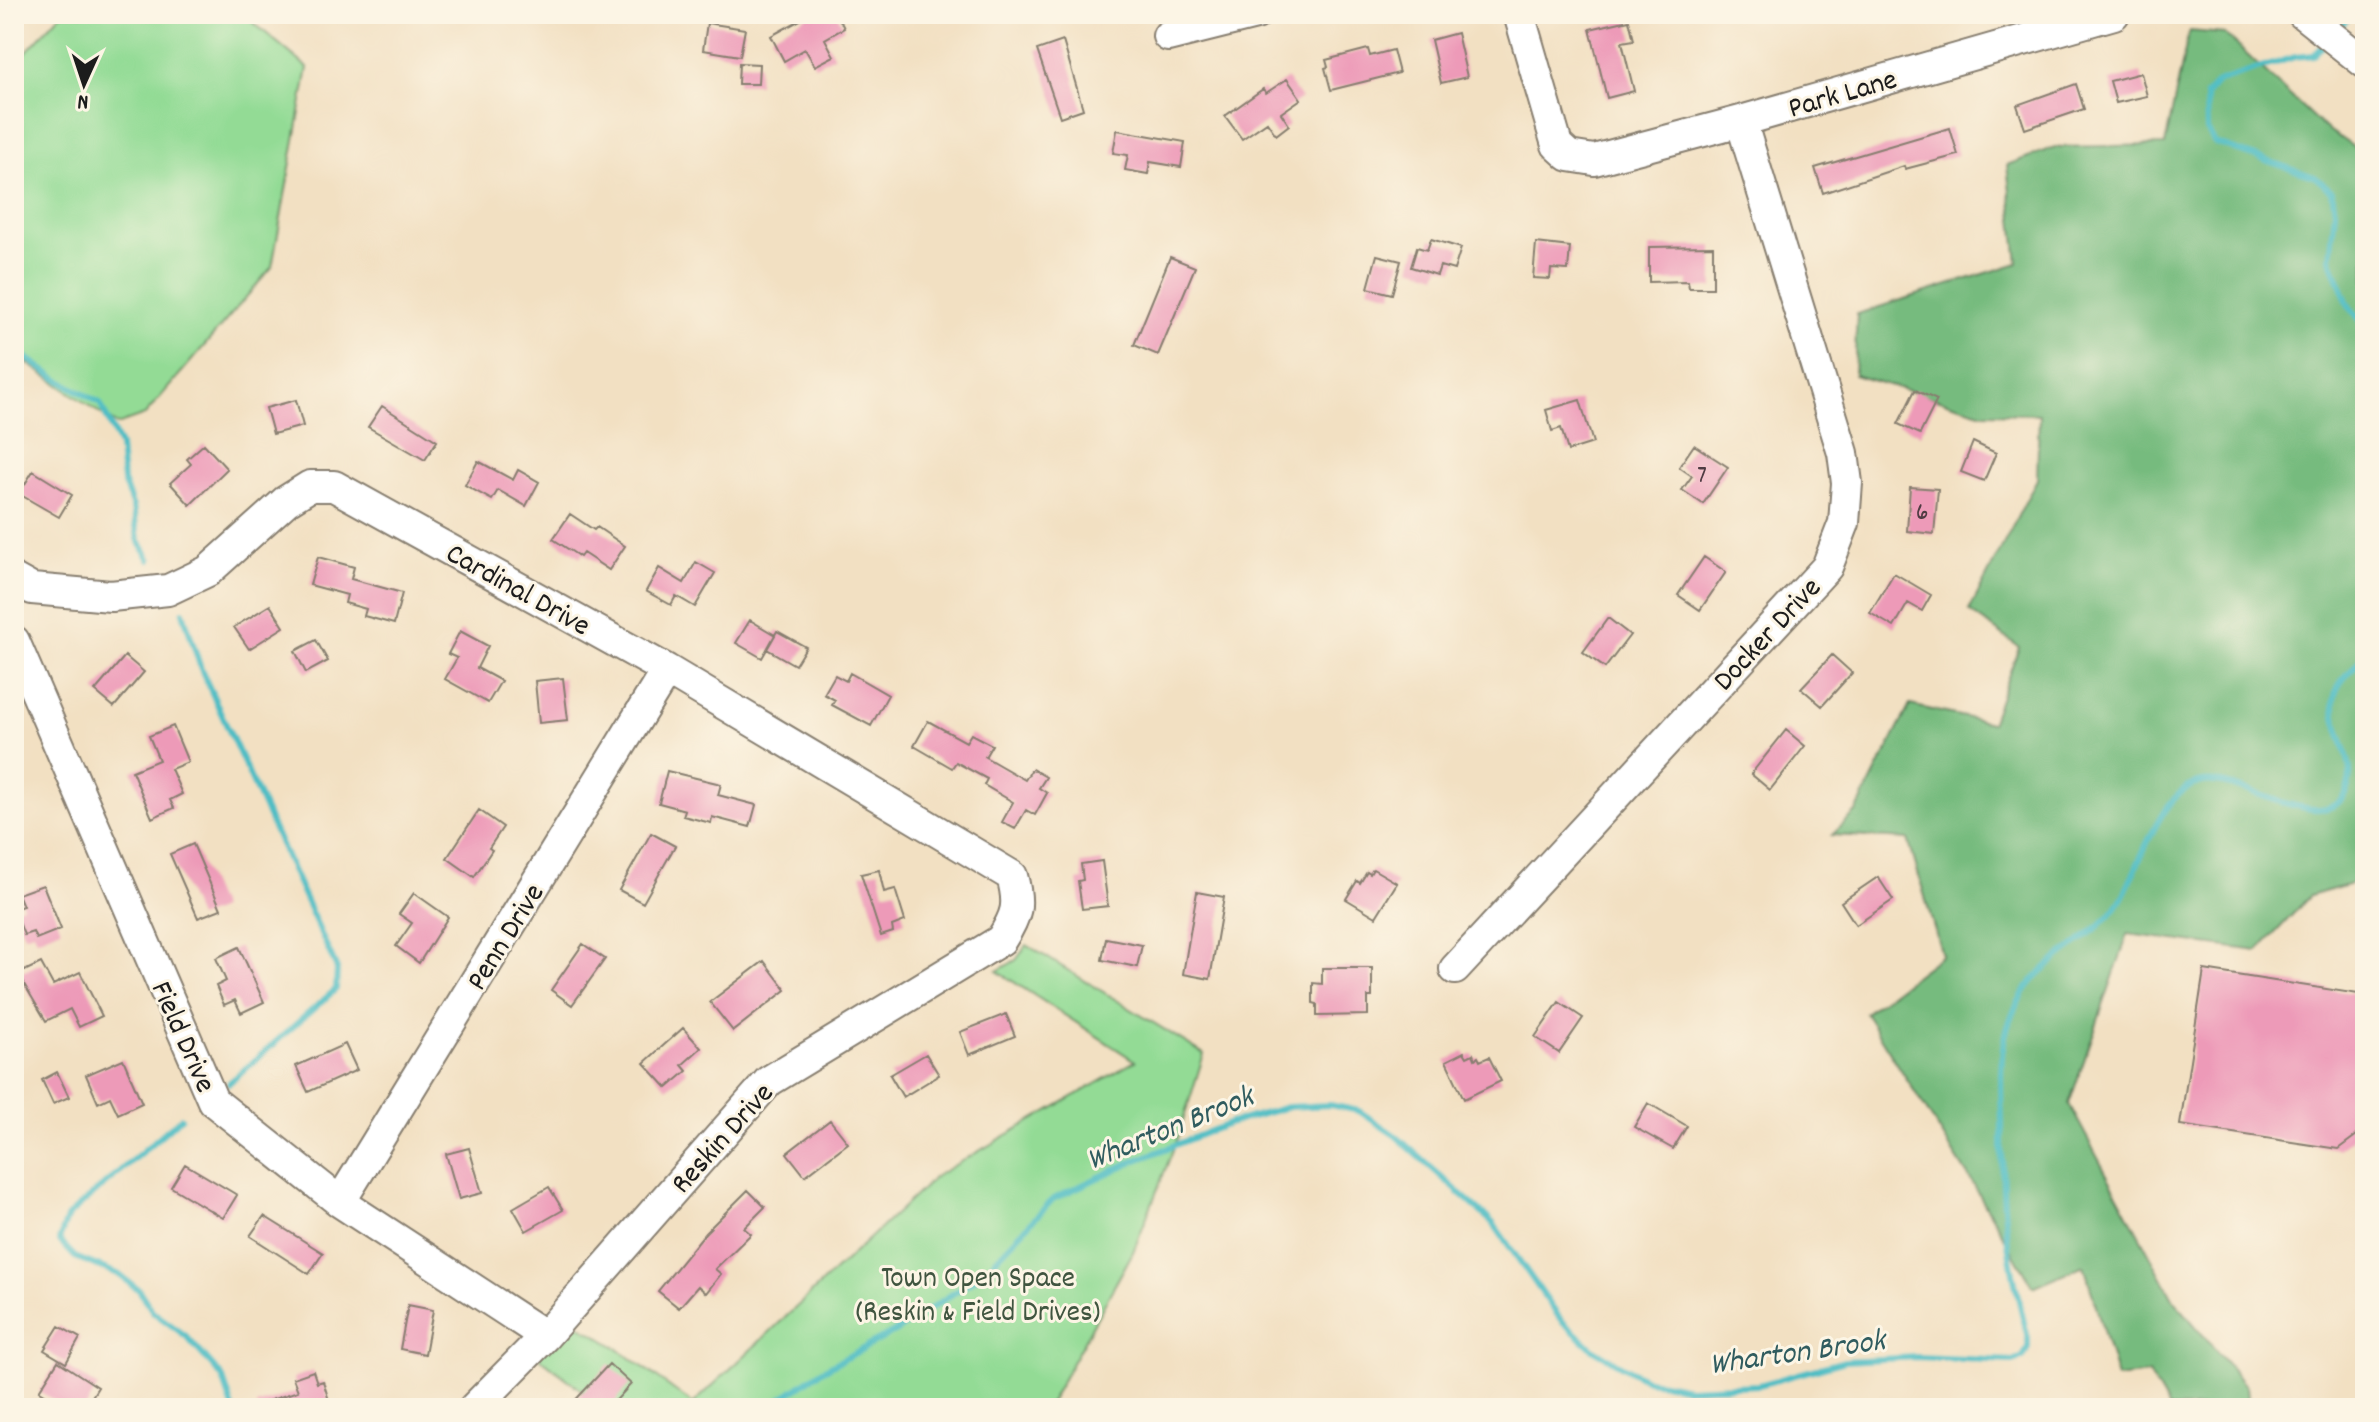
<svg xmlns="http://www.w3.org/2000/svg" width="2379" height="1422" viewBox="0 0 2379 1422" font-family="Dekko,sans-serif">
	<rect width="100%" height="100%" fill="#fcf5e5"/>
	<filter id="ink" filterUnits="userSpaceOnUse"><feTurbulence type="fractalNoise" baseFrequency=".0125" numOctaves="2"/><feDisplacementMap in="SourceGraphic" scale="16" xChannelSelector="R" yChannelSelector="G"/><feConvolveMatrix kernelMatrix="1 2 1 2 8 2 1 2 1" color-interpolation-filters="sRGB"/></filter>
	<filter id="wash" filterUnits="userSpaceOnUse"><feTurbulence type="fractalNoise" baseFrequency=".006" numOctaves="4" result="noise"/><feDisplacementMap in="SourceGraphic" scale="32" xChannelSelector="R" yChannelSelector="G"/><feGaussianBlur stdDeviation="1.8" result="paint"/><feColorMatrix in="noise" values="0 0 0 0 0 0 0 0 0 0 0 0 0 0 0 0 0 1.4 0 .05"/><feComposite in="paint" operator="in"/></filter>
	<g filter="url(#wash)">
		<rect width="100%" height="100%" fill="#f2e0c2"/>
		<path fill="#93db95" stroke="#587c58" stroke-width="2" d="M 61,14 L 243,14 L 308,68 L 272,267 L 145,415 L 117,425 L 14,354 L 14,65 Z
			M 1027,945 L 1204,1054 L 1178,1137 L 1133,1252 L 1047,1408 L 605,1408 L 535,1354 L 559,1313 L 616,1347 L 693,1404 L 936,1176 L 1135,1061 L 997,971 L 1016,960 Z"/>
		<path fill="#76bb7e" stroke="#496c4d" stroke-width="2" d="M 2189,31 L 2225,34 L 2320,124 L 2365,155 L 2365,880 L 2310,896 L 2258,951 L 2128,934 L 2069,1104 L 2174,1300 L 2246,1387 L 2248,1408 L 2169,1408 L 2149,1374 L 2117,1378 L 2084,1265 L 2033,1287 L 1972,1182 L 1865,1013 L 1942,955 L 1908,839 L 1832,835 L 1856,812 L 1910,705 L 1991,723 L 2019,647 L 1969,611 L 2037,479 L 2039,414 L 1984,413 L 1854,375 L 1857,314 L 2018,263 L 2007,165 L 2055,147 L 2165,145 Z"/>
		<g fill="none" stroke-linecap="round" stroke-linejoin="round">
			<path stroke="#4fbdc4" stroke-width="6" d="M 2337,29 L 2353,14
				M 2325,43 L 2313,55 L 2295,57 L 2217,82 L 2206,95 L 2207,130 L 2215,143 L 2315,177 L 2332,191 L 2335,211 L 2330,258 L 2349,306 L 2365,326
				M 14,349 L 52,376 L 100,403 L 120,446 L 123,481 L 133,507 L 138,539 L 150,560
				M 183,612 L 201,669 L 337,969 L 336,989 L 229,1083
				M 181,1118 L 68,1216 L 59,1240 L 75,1257 L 118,1274 L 139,1290 L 153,1312 L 186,1336 L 223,1378 L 233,1408
				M 768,1408 L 823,1370 L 898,1330 L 981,1275 L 1053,1199 L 1127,1164 L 1231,1123 L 1287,1107 L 1330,1105 L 1359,1111 L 1396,1136 L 1493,1223 L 1561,1320 L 1594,1350 L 1647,1380 L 1688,1388 L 1759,1385 L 1845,1361 L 1917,1357 L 2014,1361 L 2023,1357 L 2028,1348 L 2028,1338 C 2020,1306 2012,1275 2008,1243 C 2002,1203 2002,1163 2002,1122 C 2001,1074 1996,1037 2023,994 C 2047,956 2097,938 2119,903 C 2140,870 2158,789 2203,782 C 2234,776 2318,830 2341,800 C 2366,767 2331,734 2334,701 C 2336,678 2357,670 2365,651"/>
		</g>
		<g id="blocks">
			<path fill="#ed9ab8" d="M 811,14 L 837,14 L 844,28 L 825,39 L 834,56 L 815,66 L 805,49 L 784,61 L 771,36 Z
				M 1629,20 L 1634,40 L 1622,42 L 1634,91 L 1607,98 L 1590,29 Z
				M 707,23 L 745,29 L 740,56 L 703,50 Z
				M 1457,33 L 1467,77 L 1441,83 L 1431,40 Z
				M 1063,41 L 1083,109 L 1060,117 L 1037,50 Z
				M 1368,49 L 1370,56 L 1393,50 L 1399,73 L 1331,90 L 1325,68 L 1328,67 L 1326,60 Z
				M 739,63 L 759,64 L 758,84 L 738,84 Z
				M 2141,73 L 2147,96 L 2116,103 L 2110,81 Z
				M 1287,79 L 1301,99 L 1281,113 L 1289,125 L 1276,135 L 1267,122 L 1242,139 L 1225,116 L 1263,89 L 1266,93 Z
				M 2076,84 L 2084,109 L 2025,129 L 2017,105 Z
				M 1950,128 L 1958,155 L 1905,169 L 1904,166 L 1823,193 L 1815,168 Z
				M 1117,130 L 1185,142 L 1181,167 L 1150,162 L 1148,174 L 1125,170 L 1128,155 L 1113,153 Z
				M 1431,239 L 1461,248 L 1454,270 L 1440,266 L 1437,275 L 1411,267 L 1417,247 L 1427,250 Z
				M 1536,243 L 1570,247 L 1568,270 L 1551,269 L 1550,279 L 1533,278 Z
				M 1713,246 L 1713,288 L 1689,288 L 1688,281 L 1649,282 L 1649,247 Z
				M 1377,255 L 1401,261 L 1392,294 L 1368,288 Z
				M 1170,257 L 1195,267 L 1158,355 L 1134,345 Z
				M 1915,390 L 1937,400 L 1920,434 L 1898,424 Z
				M 296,400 L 303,426 L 273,434 L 266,408 Z
				M 1580,400 L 1593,443 L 1568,451 L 1561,428 L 1552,431 L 1546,410 Z
				M 382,406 L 437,441 L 425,460 L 368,427 Z
				M 1973,442 L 1996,453 L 1984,481 L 1961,472 Z
				M 204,444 L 227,469 L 190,505 L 170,483 L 191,464 L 187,459 Z
				M 1694,445 L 1728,467 L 1703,504 L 1682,490 L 1692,476 L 1679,467 Z
				M 478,461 L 513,480 L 518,470 L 539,482 L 526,506 L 498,490 L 492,500 L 465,485 Z
				M 33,471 L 72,495 L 59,517 L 19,494 Z
				M 1910,487 L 1938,489 L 1934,534 L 1907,531 Z
				M 570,514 L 594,530 L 597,527 L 625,546 L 609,570 L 583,553 L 580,557 L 553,539 Z
				M 318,557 L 354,567 L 351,579 L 402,593 L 394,624 L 364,616 L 366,609 L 345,603 L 347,595 L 310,585 Z
				M 1704,557 L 1726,572 L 1700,610 L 1678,595 Z
				M 696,562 L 715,573 L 695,607 L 676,596 L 671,605 L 646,591 L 659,568 L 684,583 Z
				M 1894,573 L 1931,595 L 1922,611 L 1908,603 L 1894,627 L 1870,613 Z
				M 270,605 L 284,627 L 249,649 L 234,627 Z
				M 1608,618 L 1630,635 L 1605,668 L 1583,652 Z
				M 750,620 L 775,635 L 762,658 L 736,643 Z
				M 460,631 L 488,646 L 477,668 L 501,681 L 488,703 L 445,679 L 457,658 L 448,654 Z
				M 777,631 L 806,647 L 795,665 L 767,649 Z
				M 316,640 L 328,661 L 306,673 L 295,651 Z
				M 1832,655 L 1852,673 L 1822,706 L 1801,688 Z
				M 125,656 L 144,672 L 114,707 L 95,691 Z
				M 850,673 L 888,695 L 871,726 L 832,705 L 835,700 L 824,694 L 835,675 L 846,681 Z
				M 563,678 L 568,720 L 539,723 L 535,681 Z
				M 928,721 L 966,742 L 971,734 L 992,745 L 985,757 L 1025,780 L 1032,769 L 1046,777 L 1039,788 L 1047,793 L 1035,815 L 1026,810 L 1015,829 L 1002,822 L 1013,802 L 984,785 L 987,779 L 956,762 L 952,768 L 914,746 Z
				M 173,726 L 188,762 L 171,769 L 182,794 L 170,800 L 174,808 L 152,818 L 132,771 L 159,760 L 149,736 Z
				M 1786,730 L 1805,746 L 1770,790 L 1751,774 Z
				M 667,771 L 721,784 L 718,795 L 756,805 L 750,827 L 712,817 L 711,823 L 683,816 L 685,810 L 659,803 Z
				M 479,810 L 503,827 L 489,848 L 492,850 L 474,877 L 447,858 Z
				M 651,833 L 675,846 L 643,903 L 619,890 Z
				M 193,844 L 221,909 L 198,918 L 170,854 Z
				M 1102,861 L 1108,906 L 1082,909 L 1078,881 L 1083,880 L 1081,864 Z
				M 1373,869 L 1397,883 L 1376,917 L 1346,899 L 1357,881 L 1360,883 L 1367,872 L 1370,874 Z
				M 879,870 L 884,892 L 895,889 L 905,921 L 892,926 L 893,932 L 881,936 L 861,874 Z
				M 1878,877 L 1893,900 L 1856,925 L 1841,902 Z
				M 43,885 L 61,929 L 36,939 L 33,932 L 24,935 L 14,909 L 23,906 L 18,894 Z
				M 1197,892 L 1224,897 L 1210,979 L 1183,974 Z
				M 414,893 L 448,917 L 419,963 L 396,946 L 412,923 L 399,914 Z
				M 1106,938 L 1142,945 L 1137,967 L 1102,960 Z
				M 583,944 L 605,959 L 572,1005 L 551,990 Z
				M 239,947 L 264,1002 L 241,1013 L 235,1000 L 224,1005 L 216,986 L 226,981 L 216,958 Z
				M 764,961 L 786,990 L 733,1031 L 710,1002 Z
				M 41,963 L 53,985 L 80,972 L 102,1016 L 79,1027 L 70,1009 L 46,1021 L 18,974 Z
				M 1322,968 L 1372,968 L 1372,997 L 1368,997 L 1368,1015 L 1317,1016 L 1317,1004 L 1313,1003 L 1313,983 L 1322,984 Z
				M 2204,970 L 2365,995 L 2365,1129 L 2338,1149 L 2180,1125 Z
				M 1559,1002 L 1583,1018 L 1559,1053 L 1535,1037 Z
				M 1006,1014 L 1015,1036 L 969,1055 L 960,1032 Z
				M 683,1028 L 701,1048 L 682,1065 L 687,1071 L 667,1088 L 644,1063 Z
				M 345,1044 L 357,1070 L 308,1092 L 296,1066 Z
				M 1464,1052 L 1467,1057 L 1473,1054 L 1475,1059 L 1478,1057 L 1480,1061 L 1489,1057 L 1501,1081 L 1464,1099 L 1446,1061 Z
				M 926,1054 L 939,1075 L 903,1097 L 890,1075 Z
				M 123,1059 L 142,1103 L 118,1114 L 110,1097 L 98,1103 L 86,1075 Z
				M 57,1072 L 69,1097 L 53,1104 L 42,1080 Z
				M 1648,1103 L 1687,1126 L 1673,1149 L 1634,1127 Z
				M 830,1120 L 848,1143 L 805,1176 L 787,1153 Z
				M 469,1148 L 482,1193 L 459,1199 L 446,1154 Z
				M 185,1164 L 237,1195 L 223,1218 L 171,1187 Z
				M 549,1187 L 563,1210 L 526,1231 L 513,1208 Z
				M 748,1190 L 765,1207 L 744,1228 L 751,1234 L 715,1269 L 721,1274 L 706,1293 L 698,1286 L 679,1308 L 658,1291 L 705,1233 Z
				M 264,1216 L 323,1253 L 309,1274 L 250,1236 Z
				M 408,1305 L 433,1310 L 425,1354 L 400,1349 Z
				M 59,1326 L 80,1338 L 66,1363 L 44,1350 Z
				M 58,1361 L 98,1387 L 85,1408 L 66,1408 L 39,1391 Z
				M 609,1364 L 631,1384 L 609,1408 L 568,1408 Z
				M 313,1371 L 317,1383 L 323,1381 L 330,1404 L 319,1408 L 257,1408 L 256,1405 L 298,1391 L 293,1378 Z"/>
		</g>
	</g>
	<g filter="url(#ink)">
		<use href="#blocks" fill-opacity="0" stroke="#877e6f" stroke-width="2"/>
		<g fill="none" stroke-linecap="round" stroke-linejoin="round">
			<g stroke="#877e6f" stroke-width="34">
				<path id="minor" d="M 1519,14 L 1557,145 L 1569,156 L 1594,160 L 1741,121 L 2114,14
					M 2303,14 L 2365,63
					M 1168,36 L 1256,14
					M 14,579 L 32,589 L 111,596 L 168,590 L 208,571 L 286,501 L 310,486 L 334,486 L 667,670 L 1012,876 C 1020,905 1017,915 1001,940 L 769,1081 L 545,1336 L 474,1408
					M 14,641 L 213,1101 L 340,1202 L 545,1336
					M 1455,969 L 1827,567 L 1844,523 L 1847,483 L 1843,453 L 1741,121
					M 340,1202 L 667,670"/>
			</g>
			<path stroke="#877e6f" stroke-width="4" stroke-dasharray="2 6" stroke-linecap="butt" d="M 14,28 L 27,14"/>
			<use href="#minor" stroke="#fff" stroke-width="30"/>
		</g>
	</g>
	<g text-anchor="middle" stroke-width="6" stroke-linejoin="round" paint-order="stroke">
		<g font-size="26" fill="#503c43">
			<text x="1702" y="482">7</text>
			<text x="1922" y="519">6</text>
		</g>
		<g font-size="30" fill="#1c1c1c" stroke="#fcf5e5">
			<text transform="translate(1842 92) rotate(-16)" y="10">Park Lane</text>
			<text transform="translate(519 588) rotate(29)" y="10">Cardinal Drive</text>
			<text transform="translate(1766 633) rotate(-47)" y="10">Docker Drive</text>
			<text transform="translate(504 936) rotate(-58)" y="10">Penn Drive</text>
			<text transform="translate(185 1036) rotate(66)" y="10">Field Drive</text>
			<text transform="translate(721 1137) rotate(-48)" y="10">Reskin Drive</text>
		</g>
		<g font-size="30" fill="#405540" stroke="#fcf5e5">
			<text x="978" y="1286">Town Open Space<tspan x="978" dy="34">(Reskin &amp; Field Drives)</tspan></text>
		</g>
		<g font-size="32" font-style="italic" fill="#305c5f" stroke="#fcf5e5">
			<text transform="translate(1169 1126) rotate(-22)" y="11">Wharton Brook</text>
			<text transform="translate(1797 1350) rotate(-8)" y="11">Wharton Brook</text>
		</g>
	</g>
	<rect width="2379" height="1422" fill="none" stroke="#fcf5e5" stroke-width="48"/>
	<g transform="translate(84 84) rotate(183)" stroke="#fcf5e5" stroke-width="6" paint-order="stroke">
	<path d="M0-6L14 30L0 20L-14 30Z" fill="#1c1c1c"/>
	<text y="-12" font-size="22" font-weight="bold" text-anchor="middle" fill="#1c1c1c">N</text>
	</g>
</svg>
